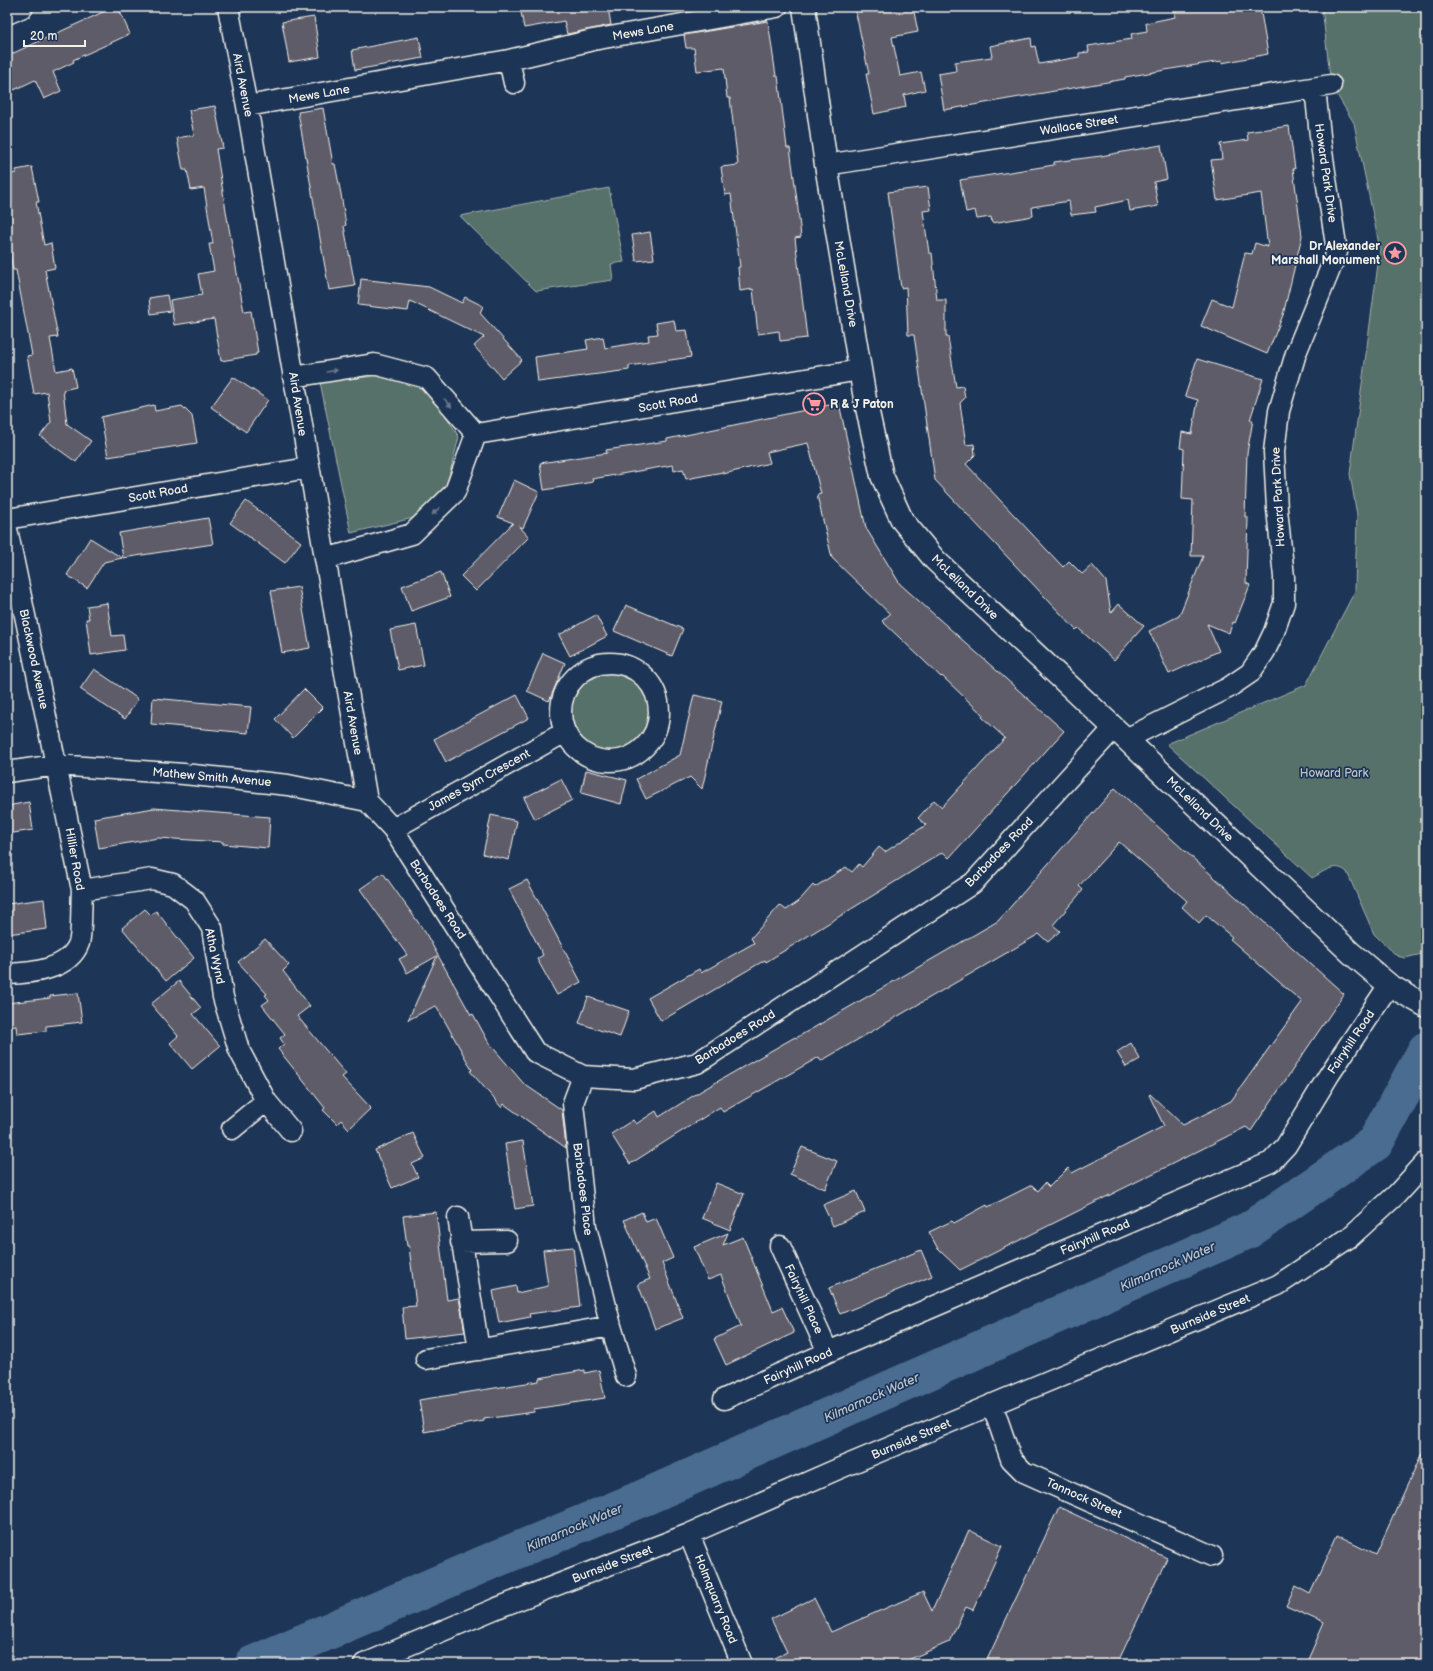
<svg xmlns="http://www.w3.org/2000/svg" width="1433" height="1671" viewBox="0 0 1433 1671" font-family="'Balsamiq Sans',sans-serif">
	<rect width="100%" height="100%" fill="#1d3557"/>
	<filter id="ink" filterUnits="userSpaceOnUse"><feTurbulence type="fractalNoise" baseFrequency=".025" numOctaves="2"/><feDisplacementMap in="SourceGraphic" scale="8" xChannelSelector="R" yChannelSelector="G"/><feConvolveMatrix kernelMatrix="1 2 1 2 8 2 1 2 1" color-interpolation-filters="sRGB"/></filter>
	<g filter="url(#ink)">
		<path fill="#576f6b" stroke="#a6b0aa" d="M 1322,7 L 1426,7 L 1426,953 L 1405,958 L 1397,956 L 1374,934 L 1347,872 C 1335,862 1325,871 1312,878 L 1167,744 L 1306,685 L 1355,591 L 1357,515 L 1350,474 L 1380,249 L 1354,123 L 1331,85 Z
			M 609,188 L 624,262 L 611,264 L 613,280 L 536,291 L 460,216 Z
			M 395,374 L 433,395 L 459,437 L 447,484 L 413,518 L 351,533 L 320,382 Z
			M571 711a40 40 0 1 1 80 0a40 40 0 1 1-80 0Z"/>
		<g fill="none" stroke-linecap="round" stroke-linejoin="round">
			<path stroke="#496c90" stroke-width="37" d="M 253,1664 L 484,1564 L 643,1498 L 1249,1230 L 1375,1143 L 1426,1050"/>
		</g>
		<path fill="#5f5c6b" stroke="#f4f1e8" d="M 114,7 L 118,7 L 130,34 L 73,60 L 74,62 L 53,72 L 61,91 L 44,99 L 35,80 L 14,90 L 7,75 L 7,56 Z
			M 520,7 L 608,7 L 611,25 L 567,34 L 564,21 L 524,28 Z
			M 866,7 L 893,7 L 894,10 L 913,7 L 918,32 L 892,37 L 900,76 L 921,72 L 925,90 L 904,95 L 906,107 L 874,114 L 866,74 L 869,74 L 855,9 Z
			M 1176,7 L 1260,7 L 1268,54 L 1222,63 L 1222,61 L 1177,68 L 1125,77 L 1125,79 L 944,110 L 938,74 L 956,71 L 955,62 L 992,57 L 990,46 L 1031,38 L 1032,47 L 1035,46 L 1039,64 L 1079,57 L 1079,53 L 1089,52 L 1088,46 L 1132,39 L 1131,34 L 1147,31 L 1146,23 L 1175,17 L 1174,11 L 1177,11 Z
			M 314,17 L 320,57 L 289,62 L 282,22 Z
			M 768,21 L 776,76 L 778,76 L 787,148 L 790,148 L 797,200 L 801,237 L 795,238 L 807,338 L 780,341 L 779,331 L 758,334 L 753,289 L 740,291 L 738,267 L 740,267 L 731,194 L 725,195 L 721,167 L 738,165 L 730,98 L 727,98 L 724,68 L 697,71 L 694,48 L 686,48 L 684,35 Z
			M 419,37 L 423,58 L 355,70 L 352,50 Z
			M 215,106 L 223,148 L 216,149 L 227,217 L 244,312 L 251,311 L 258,353 L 256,353 L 256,355 L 221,361 L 214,319 L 174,325 L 170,300 L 202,295 L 198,274 L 214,271 L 209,244 L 213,244 L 204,188 L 191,190 L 187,170 L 183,170 L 177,138 L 194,135 L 189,110 Z
			M 323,108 L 333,164 L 335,164 L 341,194 L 346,225 L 344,226 L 355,286 L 329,290 L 298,112 Z
			M 1289,126 L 1295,169 L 1293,169 L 1302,236 L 1283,315 L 1267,354 L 1201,326 L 1212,299 L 1232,307 L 1245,253 L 1252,254 L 1255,243 L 1268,247 L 1261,193 L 1217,200 L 1211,160 L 1222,159 L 1220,144 L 1248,140 L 1247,132 Z
			M 1161,145 L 1167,179 L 1154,182 L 1158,206 L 1130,211 L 1128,200 L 1095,207 L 1096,212 L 1071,215 L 1069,201 L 1032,207 L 1033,216 L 992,223 L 991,217 L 977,219 L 975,210 L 966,212 L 960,180 L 1054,165 L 1054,162 L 1101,156 Z
			M 32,167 L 39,202 L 36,202 L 44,245 L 51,243 L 55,268 L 45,270 L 58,337 L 50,338 L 56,371 L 72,368 L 76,387 L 63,390 L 67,424 L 91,441 L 76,462 L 40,436 L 51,422 L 47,392 L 34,394 L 27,356 L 32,355 L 16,270 L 13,270 L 7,239 L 7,175 L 16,173 L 16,170 Z
			M 928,187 L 931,210 L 923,211 L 929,253 L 932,253 L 937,300 L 946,300 L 946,337 L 948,337 L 956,387 L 963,386 L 965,398 L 960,403 L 966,445 L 974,444 L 975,455 L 966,464 L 1063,567 L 1069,561 L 1082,574 L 1092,565 L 1106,581 L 1111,613 L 1119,604 L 1144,626 L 1114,660 L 1078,628 L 1076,630 L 935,480 L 914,335 L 908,335 L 906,287 L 901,288 L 888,192 Z
			M 650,232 L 654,259 L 636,261 L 632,235 Z
			M 361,279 L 429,287 L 462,303 L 465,297 L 483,306 L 480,313 L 522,360 L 502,378 L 474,346 L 484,337 L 410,301 L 408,311 L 358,305 Z
			M 167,295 L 170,311 L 151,314 L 149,298 Z
			M 674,320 L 676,331 L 687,330 L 691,357 L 629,366 L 629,370 L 538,382 L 535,357 L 588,349 L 586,340 L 603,337 L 605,348 L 649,341 L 648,335 L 658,334 L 656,323 Z
			M 1197,359 L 1263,379 L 1250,420 L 1253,420 L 1247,453 L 1245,517 L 1248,517 L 1246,583 L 1250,585 L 1235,623 L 1233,622 L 1229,633 L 1207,624 L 1219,651 L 1169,674 L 1149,631 L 1179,616 L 1203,556 L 1191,556 L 1193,500 L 1182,499 L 1184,449 L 1180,448 L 1182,432 L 1192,434 L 1198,400 L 1185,396 Z
			M 233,377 L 268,400 L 246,432 L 211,407 Z
			M 839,403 L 866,528 L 900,584 L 1064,731 L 949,858 L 943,852 L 766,962 L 765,960 L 661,1021 L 648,998 L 699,969 L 701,973 L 754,943 L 751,938 L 780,905 L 786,910 L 798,902 L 813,885 L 815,887 L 846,867 L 852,872 L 859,864 L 862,867 L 879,847 L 885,852 L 926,825 L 918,818 L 934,800 L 942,807 L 1005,738 L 982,717 L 983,715 L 942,676 L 941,677 L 882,621 L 890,614 L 832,558 L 817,495 L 821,494 L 808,443 L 767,452 L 770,463 L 723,474 L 723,472 L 686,479 L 683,469 L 674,471 L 673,465 L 592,479 L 593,482 L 544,490 L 540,463 L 607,453 L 606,450 L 667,441 L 667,439 Z
			M 154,405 L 155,411 L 182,406 L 192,416 L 197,443 L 108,457 L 101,417 Z
			M 514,480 L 539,492 L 523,528 L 519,526 L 529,537 L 476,591 L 461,576 L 513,523 L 498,517 Z
			M 246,501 L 301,542 L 285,563 L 230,523 Z
			M 208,518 L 213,544 L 123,558 L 119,533 Z
			M 90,538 L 122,558 L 104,562 L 87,588 L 67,575 Z
			M 441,572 L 450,597 L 411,611 L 402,586 Z
			M 299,587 L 310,648 L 282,653 L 271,591 Z
			M 107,603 L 112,636 L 123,635 L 125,650 L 91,655 L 86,619 L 89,619 L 87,606 Z
			M 626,605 L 683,629 L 672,656 L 614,631 Z
			M 596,615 L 607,636 L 570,656 L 559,635 Z
			M 416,625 L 424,665 L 398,670 L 390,630 Z
			M 543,653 L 565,663 L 549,701 L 527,691 Z
			M 94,669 L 138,699 L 125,719 L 80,689 Z
			M 304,689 L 323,708 L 293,738 L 275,719 Z
			M 517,695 L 529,718 L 446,762 L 434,739 Z
			M 694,695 L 722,701 L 702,789 L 690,777 L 646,799 L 636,779 L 680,755 Z
			M 153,698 L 251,707 L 248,733 L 151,724 Z
			M 586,770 L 627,780 L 621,804 L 581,793 Z
			M 561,779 L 572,800 L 535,819 L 524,798 Z
			M 1115,788 L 1344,994 L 1251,1131 L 1246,1127 L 960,1270 L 938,1249 L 929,1232 L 952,1221 L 954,1223 L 987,1205 L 988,1207 L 1032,1185 L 1038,1191 L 1045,1183 L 1049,1187 L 1068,1168 L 1072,1173 L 1164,1126 L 1149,1095 L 1150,1094 L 1183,1125 L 1231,1101 L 1302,1002 L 1230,939 L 1232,937 L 1206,915 L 1199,923 L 1182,907 L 1187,901 L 1119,842 L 1079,886 L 1083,890 L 1053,925 L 1060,931 L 1048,942 L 1039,934 L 821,1061 L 819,1057 L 723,1112 L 720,1107 L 630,1164 L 611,1134 L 633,1120 L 636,1124 L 656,1111 L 659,1117 L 701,1091 L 795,1037 L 796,1038 L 998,921 Z
			M 29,802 L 33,830 L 7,834 L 7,806 Z
			M 154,808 L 270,817 L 268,848 L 223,844 L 223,842 L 158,838 L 99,848 L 94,818 Z
			M 491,815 L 517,821 L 509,860 L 483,854 Z
			M 383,873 L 425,932 L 471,1015 L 473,1014 L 489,1043 L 524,1084 L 562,1110 L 566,1148 L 504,1104 L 502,1108 L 470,1071 L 472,1070 L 437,1007 L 435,1006 L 408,1020 L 437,956 L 407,973 L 399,959 L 407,955 L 360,889 Z
			M 527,880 L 581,982 L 557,995 L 537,959 L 543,955 L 509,889 Z
			M 44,899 L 47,929 L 7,934 L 7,904 Z
			M 145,909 L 151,915 L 156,911 L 194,958 L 166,981 L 122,928 Z
			M 265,939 L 289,965 L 283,971 L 310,1006 L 297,1016 L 346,1074 L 342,1077 L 371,1108 L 349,1129 L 341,1120 L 337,1124 L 323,1110 L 325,1108 L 278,1049 L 284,1044 L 280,1038 L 285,1034 L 262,1005 L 269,1000 L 265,995 L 267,994 L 238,962 Z
			M 179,981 L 201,1008 L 193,1014 L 220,1046 L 192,1069 L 170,1043 L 178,1036 L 151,1004 Z
			M 78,993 L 82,1022 L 46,1026 L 46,1031 L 17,1034 L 16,1026 L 7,1027 L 7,1003 L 50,998 L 50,996 Z
			M 588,997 L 629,1011 L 620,1037 L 579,1023 Z
			M 1131,1043 L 1140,1059 L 1126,1067 L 1117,1052 Z
			M 413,1133 L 425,1158 L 412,1164 L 418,1177 L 392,1188 L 375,1150 Z
			M 523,1141 L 533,1206 L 515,1209 L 505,1144 Z
			M 802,1147 L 837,1161 L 825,1189 L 790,1174 Z
			M 716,1183 L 744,1194 L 730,1230 L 702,1218 Z
			M 856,1191 L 865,1212 L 833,1226 L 823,1205 Z
			M 436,1212 L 447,1300 L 459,1298 L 465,1332 L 405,1339 L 402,1307 L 416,1306 L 409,1246 L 407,1246 L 403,1216 Z
			M 642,1212 L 646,1222 L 656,1218 L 673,1258 L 662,1263 L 683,1318 L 655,1329 L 638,1284 L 650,1279 L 624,1220 Z
			M 728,1233 L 723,1245 L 743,1237 L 773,1311 L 782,1307 L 794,1333 L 726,1365 L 714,1339 L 741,1326 L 721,1275 L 708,1280 L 694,1247 Z
			M 573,1247 L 580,1307 L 529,1314 L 530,1317 L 499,1323 L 493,1291 L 516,1286 L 517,1293 L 548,1286 L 543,1250 Z
			M 921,1250 L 932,1276 L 840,1314 L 829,1288 Z
			M 585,1370 L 585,1373 L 599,1370 L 605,1398 L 534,1409 L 534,1412 L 484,1419 L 484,1421 L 424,1432 L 419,1400 L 539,1381 L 539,1378 Z
			M 1426,1444 L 1426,1664 L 1306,1664 L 1324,1623 L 1286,1606 L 1295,1586 L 1310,1594 L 1337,1535 L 1376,1554 Z
			M 1059,1507 L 1167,1558 L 1117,1664 L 985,1664 Z
			M 969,1530 L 1002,1546 L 973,1610 L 966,1607 L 949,1642 L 899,1664 L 763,1664 L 787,1652 L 771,1619 L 814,1598 L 831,1632 L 923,1592 L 932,1611 Z"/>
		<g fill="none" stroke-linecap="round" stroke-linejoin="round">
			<g stroke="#f4f1e8" stroke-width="23">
				<path id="street" d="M 228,7 L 247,106 L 367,801
					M 7,14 L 23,7
					M 509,60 L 514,83
					M 247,106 L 509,60 L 593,40 L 777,7
					M 826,165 L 1331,85
					M 293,377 L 374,364 L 427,378 L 476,434 L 455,492 L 412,534 L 325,559
					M 476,434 L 860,370
					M 7,519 L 308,468
					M 7,529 L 82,890 C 81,902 82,934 79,943 C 69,970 32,973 7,974
					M561 712a49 49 0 1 1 98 0a49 49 0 1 1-98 0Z
					M 1126,739 L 1228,688 L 1250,673 L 1265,651 L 1274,632 L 1284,603 L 1284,577 L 1277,509 L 1274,452 L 1279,411 L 1296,353 L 1337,252 L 1321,145 L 1315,88
					M 7,772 L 56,765 L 184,774 L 288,785 L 367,801
					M 367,801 L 393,829 L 535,1052 L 583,1076 L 634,1079 L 697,1063 L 973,883 L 1114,728
					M 393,829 L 565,732
					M 82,890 L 152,879 L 173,884 L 194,900 L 212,928 L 223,997 L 239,1050 L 266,1101 L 291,1131
					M 583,1076 L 573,1103 L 586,1227 L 611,1326 L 626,1376
					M 232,1129 L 266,1101
					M 458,1217 L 479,1350
					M 461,1242 L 507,1241
					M 780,1246 L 828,1352
					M 426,1359 L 611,1326
					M 724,1399 L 828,1352 L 1271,1162 L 1286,1146 L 1329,1075 L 1389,985
					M 992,1404 L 1011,1459 L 1024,1472 L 1212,1556
					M 689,1534 L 742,1664
					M 364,1664 L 497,1608 L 689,1534 L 838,1469 L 1278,1285 L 1350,1237 L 1397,1194 L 1426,1162"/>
			</g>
			<g stroke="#f4f1e8" stroke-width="25">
				<path id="secondary" d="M 804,7 L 826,165 L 865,399 L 882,476 L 902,520 L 935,560 L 1126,739 L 1351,953 L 1389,985 L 1426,1006"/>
			</g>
			<use href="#street" stroke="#1d3557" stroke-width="20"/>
			<use href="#secondary" stroke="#1d3557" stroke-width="22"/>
		</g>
		<defs><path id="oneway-solid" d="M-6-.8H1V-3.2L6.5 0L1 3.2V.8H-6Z"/></defs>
		<g fill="#68778a">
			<use href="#oneway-solid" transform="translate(332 371) rotate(-9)"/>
			<use href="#oneway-solid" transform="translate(448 403) rotate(49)"/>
			<use href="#oneway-solid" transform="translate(436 511) rotate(136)"/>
		</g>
	</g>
	<defs>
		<g id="sight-ring" transform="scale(1.15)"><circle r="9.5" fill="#1d3557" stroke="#ff9aa2" stroke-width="1.5"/><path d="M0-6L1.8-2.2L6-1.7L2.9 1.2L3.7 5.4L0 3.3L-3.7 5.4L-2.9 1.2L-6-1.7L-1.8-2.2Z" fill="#ff9aa2"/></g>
		<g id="supermarket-ring" transform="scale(1.15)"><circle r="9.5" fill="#1d3557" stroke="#ff9aa2" stroke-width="1.5"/><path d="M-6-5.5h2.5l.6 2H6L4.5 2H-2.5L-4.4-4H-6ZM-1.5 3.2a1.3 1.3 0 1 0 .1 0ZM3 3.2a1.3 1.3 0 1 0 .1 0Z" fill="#ff9aa2"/></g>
	</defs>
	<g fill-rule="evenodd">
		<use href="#sight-ring" x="1395" y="253"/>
		<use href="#supermarket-ring" x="814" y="404"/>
	</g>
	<g text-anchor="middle" stroke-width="3.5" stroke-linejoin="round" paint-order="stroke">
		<g font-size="12" fill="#f4f1e8" stroke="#1d3557">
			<text transform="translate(643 31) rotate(-10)" y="4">Mews Lane</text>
			<text transform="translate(243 85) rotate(79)" y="4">Aird Avenue</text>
			<text transform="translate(319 94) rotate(-10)" y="4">Mews Lane</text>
			<text transform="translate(1079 125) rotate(-9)" y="4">Wallace Street</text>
			<text transform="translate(1326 173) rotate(82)" y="4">Howard Park Drive</text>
			<text transform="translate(846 284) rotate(80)" y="4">McLelland Drive</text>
			<text transform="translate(668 403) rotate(-10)" y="4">Scott Road</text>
			<text transform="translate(298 404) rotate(81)" y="4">Aird Avenue</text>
			<text transform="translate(158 493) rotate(-10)" y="4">Scott Road</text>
			<text transform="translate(1278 497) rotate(-93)" y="4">Howard Park Drive</text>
			<text transform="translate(965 587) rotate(44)" y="4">McLelland Drive</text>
			<text transform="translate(34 659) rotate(78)" y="4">Blackwood Avenue</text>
			<text transform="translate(353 723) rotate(80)" y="4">Aird Avenue</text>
			<text transform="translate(212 777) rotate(5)" y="4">Mathew Smith Avenue</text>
			<text transform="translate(479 780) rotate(-29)" y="4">James Sym Crescent</text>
			<text transform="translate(1200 809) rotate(44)" y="4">McLelland Drive</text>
			<text transform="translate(999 852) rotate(-46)" y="4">Barbadoes Road</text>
			<text transform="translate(75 859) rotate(80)" y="4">Hillier Road</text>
			<text transform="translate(438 899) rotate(57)" y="4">Barbadoes Road</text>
			<text transform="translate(215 956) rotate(78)" y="4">Atha Wynd</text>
			<text transform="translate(735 1037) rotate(-32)" y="4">Barbadoes Road</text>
			<text transform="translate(1351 1042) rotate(-56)" y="4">Fairyhill Road</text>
			<text transform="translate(583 1189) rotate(83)" y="4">Barbadoes Place</text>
			<text transform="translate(1095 1237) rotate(-23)" y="4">Fairyhill Road</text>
			<text transform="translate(804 1299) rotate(65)" y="4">Fairyhill Place</text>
			<text transform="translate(1210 1314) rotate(-23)" y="4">Burnside Street</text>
			<text transform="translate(798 1366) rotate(-24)" y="4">Fairyhill Road</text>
			<text transform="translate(911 1439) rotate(-23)" y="4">Burnside Street</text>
			<text transform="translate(1084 1498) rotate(24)" y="4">Tannock Street</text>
			<text transform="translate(612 1564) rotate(-21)" y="4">Burnside Street</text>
			<text transform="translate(716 1599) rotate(68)" y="4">Holmquarry Road</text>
		</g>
		<g font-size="12" font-weight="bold" fill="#f4f1e8" stroke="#1d3557" text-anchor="end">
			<text x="1380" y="250">Dr Alexander<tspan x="1380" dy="14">Marshall Monument</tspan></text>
			<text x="830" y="408" text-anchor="start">R &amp; J Paton</text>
		</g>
		<g font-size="12" fill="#bdc4bc" stroke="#1d3557">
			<text x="1334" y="777">Howard Park</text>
		</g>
		<g font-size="13" font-style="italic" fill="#b8c2c9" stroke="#1d3557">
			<text transform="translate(1167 1266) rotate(-24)" y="5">Kilmarnock Water</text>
			<text transform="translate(871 1397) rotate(-24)" y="5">Kilmarnock Water</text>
			<text transform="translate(574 1527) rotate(-23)" y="5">Kilmarnock Water</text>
		</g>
	</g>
	<rect width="1433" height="1671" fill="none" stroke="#1d3557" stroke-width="24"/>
	<rect x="12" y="12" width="1409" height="1647" fill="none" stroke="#f4f1e8" stroke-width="1.5" filter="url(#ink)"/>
	<path d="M24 40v6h61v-6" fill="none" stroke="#f4f1e8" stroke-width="2"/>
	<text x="30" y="40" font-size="12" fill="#f4f1e8" stroke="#1d3557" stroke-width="3" paint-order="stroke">20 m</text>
</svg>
